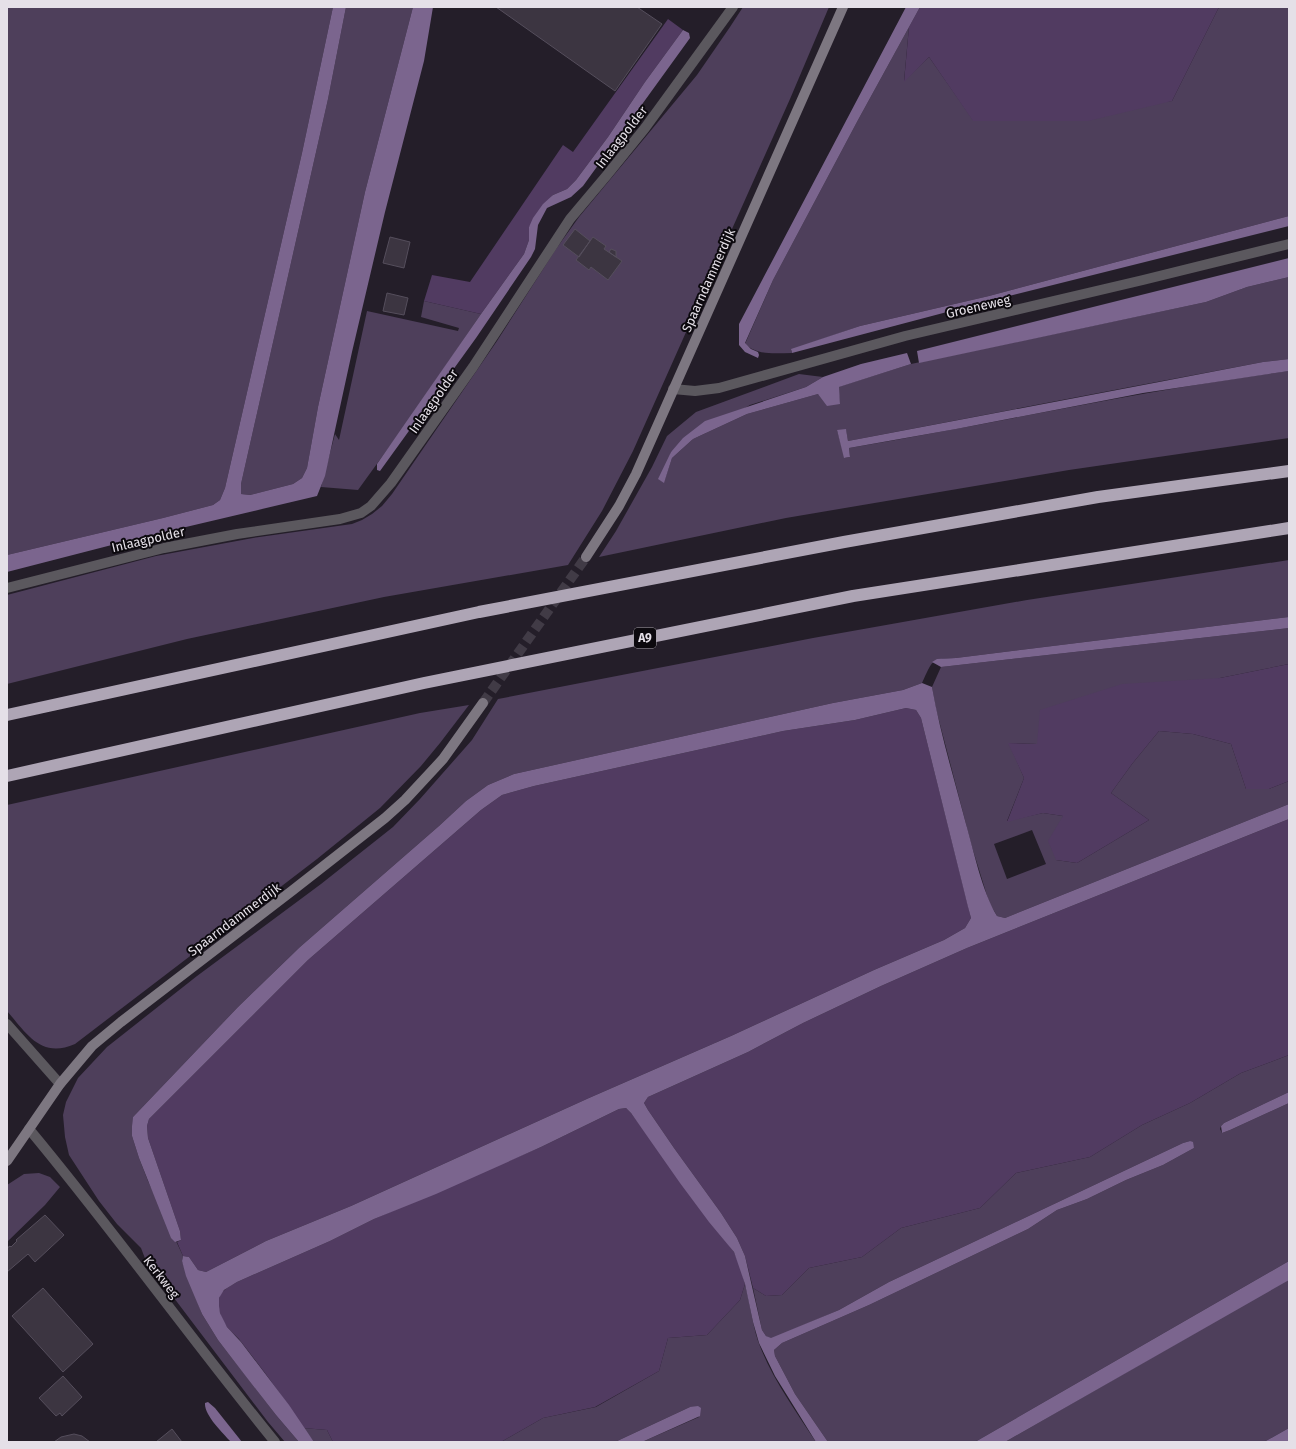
<svg xmlns="http://www.w3.org/2000/svg" width="1296" height="1449" viewBox="0 0 1296 1449" font-family="'Fira Sans',sans-serif">
	<rect width="100%" height="100%" fill="#241e29"/>
	<path fill="#4e3f5b" fill-rule="evenodd" d="M 7,7 L 333,7 L 302,153 L 225,488 L 220,500 L 213,505 L 163,518 L 7,555 Z
		M 346,7 L 413,7 L 365,192 L 318,407 L 307,468 L 302,478 L 293,484 L 250,495 L 241,494 L 241,484 L 328,99 Z
		M 743,7 L 829,7 L 790,99 L 633,451 L 602,511 L 568,565 L 384,597 L 187,639 L 7,684 L 7,595 L 156,556 L 253,538 L 352,524 L 362,520 L 372,514 L 382,506 L 392,494 L 497,341 L 556,249 L 579,217 L 697,75 L 730,27 Z
		M 1219,7 L 1287,7 L 1289,8 L 1289,216 L 989,296 L 860,326 L 791,350 L 792,353 C 776,353 758,356 745,344 L 773,280 L 858,120 L 909,27 L 904,81 L 929,57 L 973,120 L 1172,101 Z
		M 1289,277 L 1289,359 L 1263,362 L 1130,387 L 848,441 L 846,430 L 837,430 L 845,458 L 850,457 L 849,448 C 996,423 1141,391 1289,371 L 1289,438 L 1069,470 L 786,518 L 599,557 L 616,531 L 652,467 L 667,436 L 696,412 L 799,374 L 823,377 L 806,387 L 750,405 L 671,452 L 664,482 L 672,458 L 693,439 L 747,414 L 818,394 L 840,404 L 838,387 L 911,364 L 1206,302 L 1247,287 Z
		M 424,301 L 481,314 L 405,425 L 358,490 L 321,487 L 335,434 L 339,440 L 367,311 L 458,331 L 459,328 L 421,317 Z
		M 1289,560 L 1289,617 L 956,658 C 930,659 933,660 922,683 L 903,690 L 833,703 L 514,774 L 488,785 L 466,801 L 439,826 L 300,947 L 238,1007 L 133,1117 L 132,1136 L 139,1158 L 148,1181 L 183,1256 L 182,1261 L 202,1314 L 218,1340 L 276,1415 L 299,1442 L 285,1442 L 268,1422 L 146,1261 L 141,1248 L 117,1224 L 99,1201 L 69,1155 L 65,1137 L 63,1115 L 66,1102 L 78,1078 L 107,1047 L 197,976 L 321,884 L 393,827 L 420,799 L 472,740 L 498,699 L 813,638 L 1027,600 Z
		M 1289,628 L 1289,664 L 1220,678 L 1037,744 L 1009,743 L 1024,778 L 1007,821 L 1043,813 L 1063,816 L 1056,860 L 1077,863 L 1149,820 L 1111,793 L 1132,764 L 1159,731 L 1193,734 L 1231,744 L 1246,789 L 1269,789 L 1289,781 L 1289,804 L 1005,918 L 997,916 L 989,902 L 972,847 L 936,709 L 932,687 L 941,667 ZM 1032,830 L 1046,864 L 1007,879 L 994,844 Z
		M 469,705 L 440,743 L 421,766 L 380,808 L 317,859 L 75,1044 C 41,1059 27,1034 7,1011 L 7,805 L 420,713 Z
		M 1289,1055 L 1289,1092 L 1224,1123 L 1221,1126 L 1220,1129 L 1222,1133 L 1230,1130 L 1289,1103 L 1289,1261 L 975,1442 L 828,1442 L 795,1394 L 775,1356 L 774,1350 L 782,1343 L 869,1305 L 1028,1229 L 1057,1210 L 1087,1199 L 1126,1180 L 1163,1165 L 1194,1148 L 1190,1141 L 1183,1143 L 889,1282 L 839,1310 L 771,1339 L 766,1336 L 762,1330 L 753,1288 L 766,1296 L 782,1295 L 809,1268 L 862,1257 L 901,1228 L 980,1208 L 1016,1173 L 1090,1157 L 1142,1125 L 1190,1103 L 1241,1073 Z
		M 39,1173 L 50,1177 L 60,1187 L 45,1205 L 7,1242 L 7,1185 L 24,1174 Z
		M 1289,1279 L 1289,1428 L 1264,1442 L 1005,1442 Z
		M 745,1284 C 750,1303 752,1322 758,1341 C 771,1377 795,1410 816,1442 L 642,1442 L 699,1417 L 690,1407 L 615,1442 L 501,1442 L 543,1418 L 596,1407 L 659,1371 L 668,1338 L 707,1335 L 740,1300 Z
		M 303,1428 L 327,1430 L 333,1442 L 314,1442 Z"/>
	<path fill="#513b61" d="M 920,7 L 1219,7 L 1172,101 L 1088,121 L 973,121 L 929,57 L 904,82 L 909,27 Z
		M 668,19 L 683,30 L 645,82 L 608,137 L 576,180 L 567,189 L 553,195 L 529,227 L 529,240 L 524,254 L 481,314 L 424,301 L 432,275 L 470,282 L 563,145 L 573,152 Z
		M 1289,664 L 1289,781 L 1269,789 L 1246,789 L 1231,744 L 1193,734 L 1159,731 L 1132,764 L 1111,793 L 1149,820 L 1077,863 L 1056,860 L 1048,841 L 1063,816 L 1043,813 L 1007,822 L 1024,778 L 1008,743 L 1037,744 L 1040,710 L 1122,684 L 1220,678 Z
		M 906,708 L 916,710 L 921,718 L 971,918 L 965,928 L 944,940 L 874,970 L 731,1036 L 589,1098 L 351,1206 L 266,1241 L 206,1272 L 198,1270 L 189,1257 L 183,1256 L 177,1242 L 181,1240 L 180,1231 L 148,1138 L 147,1126 L 149,1119 L 308,960 L 481,810 L 502,795 L 534,786 L 783,731 L 855,720 Z
		M 1289,819 L 1289,1055 L 1241,1073 L 1190,1103 L 1142,1125 L 1090,1157 L 1016,1173 L 980,1208 L 901,1228 L 862,1257 L 809,1268 L 782,1295 L 766,1296 L 753,1288 L 745,1256 L 737,1238 L 721,1213 L 674,1148 L 648,1110 L 644,1103 L 648,1097 L 748,1052 L 803,1023 L 881,986 L 967,948 Z
		M 626,1108 L 631,1113 L 734,1252 L 740,1266 L 745,1284 L 740,1300 L 707,1335 L 668,1338 L 659,1371 L 595,1407 L 543,1418 L 501,1442 L 333,1442 L 327,1430 L 303,1428 C 285,1399 263,1370 242,1343 C 238,1337 232,1333 227,1327 C 222,1320 216,1307 219,1298 C 221,1290 231,1286 237,1282 L 330,1241 L 374,1219 L 541,1147 L 619,1109 Z"/>
	<path fill="#7b658e" d="M 333,7 L 346,7 L 328,99 L 241,484 L 241,494 L 250,495 L 293,484 L 302,478 L 307,468 L 318,407 L 365,192 L 413,7 L 433,7 L 424,61 L 385,212 L 352,352 L 325,476 L 317,496 L 135,539 L 7,572 L 7,555 L 163,518 L 213,505 L 220,500 L 225,488 L 302,153 Z
		M 906,7 L 920,7 L 858,120 L 773,280 L 745,343 L 751,349 L 758,352 L 759,355 L 758,358 L 745,352 L 739,345 L 739,324 Z
		M 683,30 L 689,33 L 690,38 L 583,186 L 571,197 L 547,208 L 538,225 L 535,249 L 531,257 L 476,338 L 380,471 L 377,470 L 377,464 L 481,314 L 524,254 L 529,240 L 529,227 L 533,218 L 543,204 L 553,195 L 567,189 L 576,180 L 608,137 L 645,82 Z
		M 1289,216 L 1289,226 L 981,303 L 792,353 L 791,349 L 860,326 L 989,296 Z
		M 1289,258 L 1289,277 L 1247,287 L 1206,302 L 919,363 L 917,351 Z
		M 907,353 L 911,364 L 839,387 L 840,404 L 827,406 L 818,394 L 747,414 L 693,439 L 672,458 L 664,483 L 658,479 L 671,452 L 683,438 L 705,421 L 806,387 L 823,377 L 861,364 Z
		M 1289,359 L 1289,371 L 1143,393 L 956,429 L 849,448 L 850,457 L 844,458 L 837,430 L 846,429 L 848,441 L 1159,382 L 1263,362 Z
		M 1289,617 L 1289,628 L 941,667 L 932,662 L 937,659 L 956,658 Z
		M 922,683 L 932,687 C 940,733 954,778 966,824 C 974,852 982,891 997,916 L 1005,918 L 1289,804 L 1289,819 L 967,948 L 881,986 L 803,1023 L 748,1052 L 648,1097 L 644,1103 L 648,1110 L 674,1148 L 721,1213 L 737,1238 L 745,1256 L 762,1330 L 766,1336 L 771,1338 L 839,1310 L 889,1282 L 1183,1143 L 1190,1141 L 1193,1142 L 1194,1148 L 1163,1165 L 1126,1180 L 1087,1199 L 1057,1210 L 1028,1229 L 869,1305 L 782,1343 L 774,1350 L 775,1356 L 795,1394 L 828,1442 L 816,1442 L 775,1376 L 759,1343 L 753,1322 L 745,1284 L 734,1252 L 709,1222 L 680,1183 L 631,1113 L 626,1108 L 619,1109 L 541,1147 L 436,1194 L 374,1219 L 330,1241 L 237,1282 L 224,1290 L 219,1298 L 219,1306 L 220,1313 L 227,1327 L 241,1342 L 289,1405 L 314,1442 L 299,1442 L 276,1415 L 244,1374 L 218,1340 L 202,1314 L 186,1276 L 182,1261 L 183,1256 L 189,1257 L 198,1270 L 206,1272 L 266,1241 L 351,1206 L 589,1098 L 731,1036 L 874,970 L 944,940 L 965,928 L 971,918 L 968,907 L 921,718 L 916,710 L 906,708 L 855,720 L 783,731 L 534,786 L 502,795 L 481,810 L 308,960 L 149,1119 L 147,1126 L 148,1138 L 180,1231 L 181,1240 L 175,1242 L 171,1238 L 139,1158 L 132,1136 L 132,1126 L 133,1117 L 238,1007 L 300,947 L 439,826 L 466,801 L 488,785 L 514,774 L 833,703 L 903,690 Z
		M 1289,1092 L 1289,1103 L 1230,1130 L 1222,1133 L 1221,1126 L 1224,1123 Z
		M 1289,1261 L 1289,1280 L 1005,1442 L 975,1442 Z
		M 208,1402 L 215,1408 L 242,1442 L 231,1442 C 223,1433 204,1415 205,1403 Z
		M 698,1406 L 701,1408 L 700,1416 L 642,1442 L 615,1442 L 690,1407 Z
		M 1289,1428 L 1289,1441 L 1264,1442 Z"/>
	<path fill="#3c3541" stroke="#554e5c" d="M 496,7 L 637,7 L 662,24 L 615,91 Z
		M 575,229 L 590,241 L 579,257 L 563,245 Z
		M 390,237 L 410,242 L 404,268 L 383,263 Z
		M 593,237 L 606,246 L 604,249 L 622,261 L 608,280 L 591,267 L 589,270 L 576,260 Z
		M 611,249 L 616,251 L 616,257 L 609,252 Z
		M 387,293 L 408,298 L 404,315 L 383,311 Z
		M 45,1215 L 64,1235 L 35,1262 L 28,1254 L 7,1272 L 7,1248 L 10,1246 L 11,1247 L 17,1241 L 16,1240 Z
		M 43,1288 L 93,1344 L 63,1372 L 12,1316 Z
		M 63,1376 L 82,1397 L 62,1416 L 60,1413 L 56,1416 L 39,1398 Z
		M 172,1429 L 182,1442 L 156,1442 Z
		M 74,1434 L 82,1436 L 90,1442 L 54,1442 L 61,1437 Z"/>
	<g fill="none" stroke-linecap="round" stroke-linejoin="round">
		<path stroke="#413b46" stroke-width="10" stroke-dasharray="10 5" stroke-linecap="butt" d="M 483,703 L 586,557"/>
		<path stroke="#5b585e" stroke-width="10" d="M 673,389 L 695,391 L 719,388 L 905,336 L 1143,280 L 1289,244
			M 7,588 L 164,548 L 237,534 L 340,519 L 361,513 L 371,506 L 391,483 L 473,367 L 570,219 L 607,175 L 645,128 L 733,7
			M 7,1024 L 60,1084
			M 29,1129 C 114,1231 191,1339 275,1442"/>
		<path stroke="#7d7781" stroke-width="10" d="M 586,557 L 619,506 L 636,474 L 843,7
			M 7,1161 L 60,1084 L 92,1046 L 121,1022 L 293,890 L 385,818 L 405,800 L 443,759 L 483,703"/>
		<path stroke="#aea5b5" stroke-width="12" d="M 7,715 L 479,612 L 844,542 L 1098,497 L 1289,471
			M 7,776 L 424,683 L 853,596 L 1289,528"/>
	</g>
	<g text-anchor="middle" stroke-width="4" stroke-linejoin="round" paint-order="stroke">
		<rect fill="#0c090e" stroke="#a4a0a7" stroke-width="1" x="634" y="628" width="22" height="20" rx="3"/>
		<g font-size="12" font-weight="bold" fill="#e5e0e8">
			<text x="645" y="642">A9</text>
		</g>
		<g font-size="13" fill="#e5e0e8" stroke="#0c090e">
			<text transform="translate(621 137) rotate(-52)" y="5">Inlaagpolder</text>
			<text transform="translate(708 280) rotate(-66)" y="5">Spaarndammerdijk</text>
			<text transform="translate(978 306) rotate(-13)" y="5">Groeneweg</text>
			<text transform="translate(433 401) rotate(-55)" y="5">Inlaagpolder</text>
			<text transform="translate(148 539) rotate(-13)" y="5">Inlaagpolder</text>
			<text transform="translate(234 919) rotate(-37)" y="5">Spaarndammerdijk</text>
			<text transform="translate(162 1277) rotate(52)" y="5">Kerkweg</text>
		</g>
	</g>
	<rect width="1296" height="1449" fill="none" stroke="#e5e0e8" stroke-width="16"/>
</svg>
